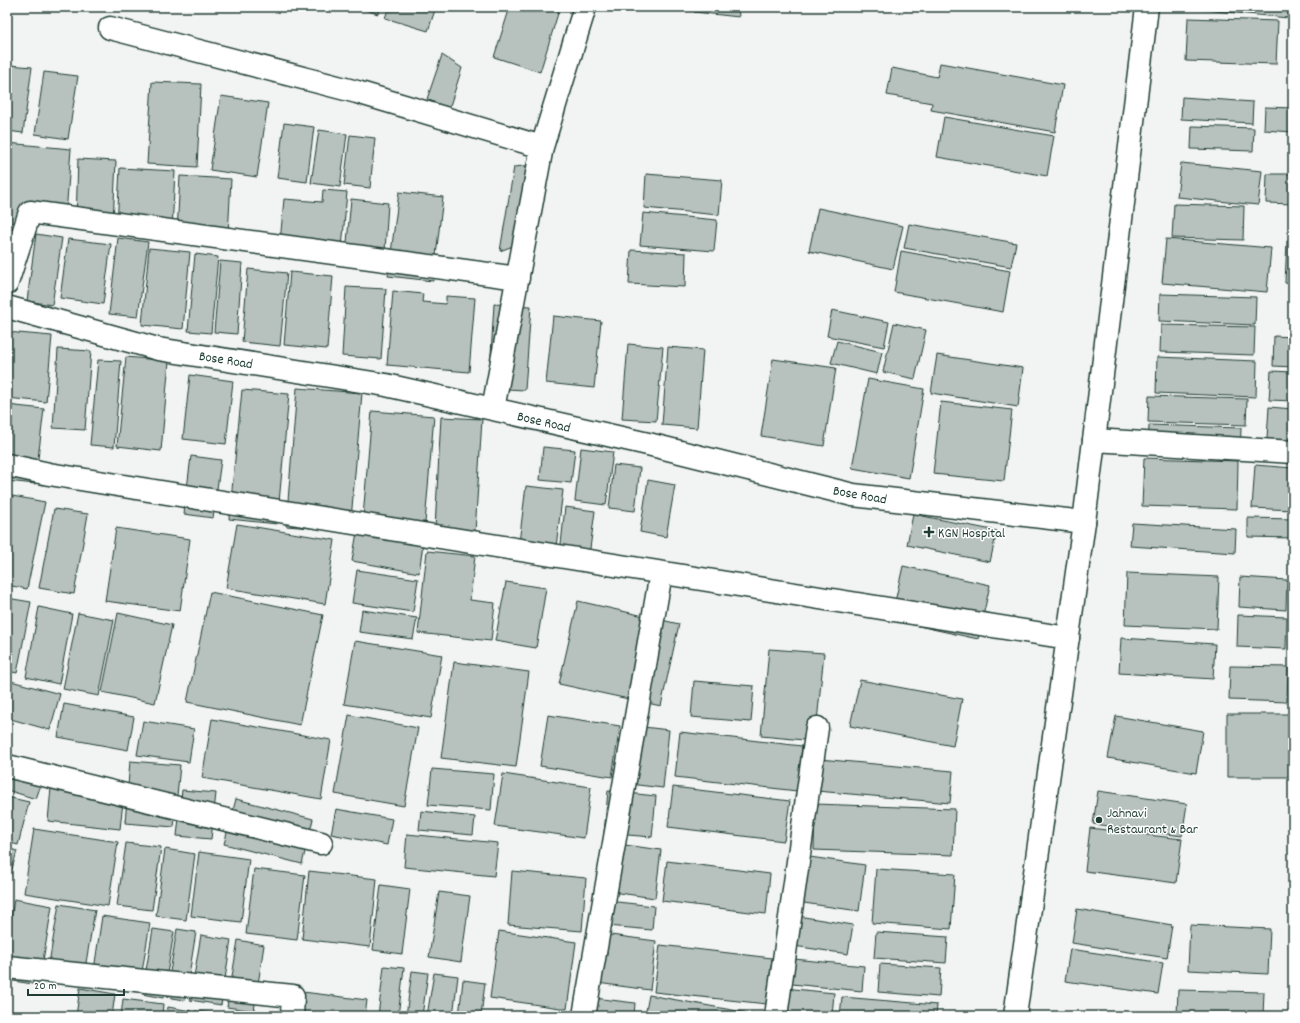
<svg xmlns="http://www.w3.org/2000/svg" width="1300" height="1023" viewBox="0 0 1300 1023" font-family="Dekko,sans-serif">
	<rect width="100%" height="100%" fill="#f2f3f3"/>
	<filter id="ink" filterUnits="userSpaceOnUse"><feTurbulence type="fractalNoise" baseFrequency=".025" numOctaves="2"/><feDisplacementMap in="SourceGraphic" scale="8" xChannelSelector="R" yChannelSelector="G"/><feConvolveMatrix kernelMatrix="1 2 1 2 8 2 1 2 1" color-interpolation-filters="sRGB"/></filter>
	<g filter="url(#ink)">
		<path fill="#b7c1bd" stroke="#1f3d34" d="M 356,7 L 381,7 L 378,14 Z
			M 389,7 L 436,7 L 428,31 L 385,18 Z
			M 510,7 L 560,7 L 540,72 L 494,57 Z
			M 694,7 L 738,7 L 739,17 L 694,12 Z
			M 1195,7 L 1289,7 L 1288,18 L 1195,9 Z
			M 1188,18 L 1278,21 L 1276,64 L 1186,61 Z
			M 442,55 L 462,68 L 449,109 L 427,99 Z
			M 940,63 L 1063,85 L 1055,132 L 931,110 L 932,103 L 887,95 L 892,68 L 937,77 Z
			M 10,65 L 32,67 L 23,133 L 7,131 L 7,83 Z
			M 44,72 L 78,76 L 68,139 L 35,134 Z
			M 152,82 L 201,84 L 197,167 L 147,164 Z
			M 221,96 L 268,103 L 257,177 L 210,170 Z
			M 1182,97 L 1253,102 L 1252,123 L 1181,119 Z
			M 1265,107 L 1293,108 L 1293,132 L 1264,130 Z
			M 944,117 L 1054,136 L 1047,176 L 937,157 Z
			M 284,123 L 314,127 L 307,182 L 277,178 Z
			M 1192,126 L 1254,128 L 1253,151 L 1191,149 Z
			M 319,130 L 347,134 L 340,187 L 311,183 Z
			M 350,135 L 375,138 L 370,188 L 344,185 Z
			M 7,143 L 71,149 L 65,227 L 7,222 Z
			M 78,159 L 116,161 L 113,222 L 76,220 Z
			M 1181,163 L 1262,171 L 1258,205 L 1177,197 Z
			M 532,165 L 518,244 L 500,251 L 514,167 Z
			M 120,168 L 175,171 L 172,230 L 117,226 Z
			M 646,174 L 722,180 L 719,215 L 644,208 Z
			M 1267,174 L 1293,174 L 1293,204 L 1266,203 Z
			M 180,176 L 231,179 L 228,236 L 177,233 Z
			M 323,190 L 347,192 L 341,259 L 279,253 L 284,199 L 322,202 Z
			M 399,192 L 443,197 L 433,281 L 388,276 Z
			M 351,199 L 388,203 L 384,267 L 345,264 Z
			M 1174,204 L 1244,206 L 1243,240 L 1172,238 Z
			M 818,208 L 903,226 L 893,269 L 809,251 Z
			M 643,213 L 717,220 L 714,251 L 640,245 Z
			M 909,224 L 1016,243 L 1011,267 L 904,248 Z
			M 36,234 L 62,238 L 52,305 L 27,301 Z
			M 118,238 L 148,242 L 138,317 L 109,314 Z
			M 68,239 L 111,244 L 103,304 L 60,298 Z
			M 1166,239 L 1271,248 L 1267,292 L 1162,283 Z
			M 1287,241 L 1293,242 L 1293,284 L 1285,283 Z
			M 149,248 L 190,252 L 183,329 L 142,325 Z
			M 631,250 L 686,253 L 685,287 L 629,284 Z
			M 901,251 L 1010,271 L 1003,312 L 894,292 Z
			M 195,254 L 218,257 L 211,333 L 188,331 Z
			M 220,261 L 242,263 L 237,334 L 214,332 Z
			M 248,269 L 287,273 L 280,346 L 242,342 Z
			M 290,272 L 333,276 L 327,349 L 284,345 Z
			M 346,287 L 386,289 L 381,359 L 342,356 Z
			M 393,291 L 423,294 L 422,302 L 446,304 L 446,296 L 475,298 L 469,372 L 387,365 Z
			M 1160,294 L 1256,297 L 1255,325 L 1159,321 Z
			M 494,304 L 531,306 L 525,390 L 489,388 Z
			M 832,310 L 889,322 L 884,347 L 827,336 Z
			M 553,316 L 601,321 L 594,388 L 546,383 Z
			M 894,323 L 926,330 L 915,379 L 883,372 Z
			M 1161,325 L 1255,327 L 1254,355 L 1160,352 Z
			M 7,332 L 52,336 L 46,402 L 7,398 Z
			M 1274,336 L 1293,337 L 1293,367 L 1273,366 Z
			M 837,341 L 882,352 L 877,374 L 831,363 Z
			M 628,344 L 663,347 L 656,421 L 622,419 Z
			M 668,347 L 703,350 L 697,428 L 662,425 Z
			M 58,349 L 91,351 L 85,430 L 53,428 Z
			M 937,355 L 1023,368 L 1018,407 L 931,393 Z
			M 126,357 L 169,361 L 161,451 L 117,446 Z
			M 1157,357 L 1257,361 L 1256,397 L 1156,393 Z
			M 773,359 L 836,368 L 824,446 L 761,436 Z
			M 98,360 L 121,361 L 114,447 L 90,445 Z
			M 1271,371 L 1293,372 L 1293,401 L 1269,400 Z
			M 190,375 L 233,381 L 226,444 L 183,439 Z
			M 868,379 L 924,389 L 909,478 L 852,468 Z
			M 297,388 L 362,393 L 350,531 L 286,526 Z
			M 242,390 L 289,394 L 277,524 L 229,519 Z
			M 1149,396 L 1247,399 L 1246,425 L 1148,422 Z
			M 941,402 L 1012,410 L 1004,481 L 933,474 Z
			M 7,405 L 44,409 L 35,484 L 7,481 Z
			M 1269,407 L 1293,409 L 1293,456 L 1266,454 Z
			M 372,411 L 434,416 L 424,535 L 362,529 Z
			M 441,417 L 482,419 L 474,549 L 434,547 Z
			M 1149,425 L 1241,428 L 1240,457 L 1148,454 Z
			M 543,447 L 575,450 L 571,483 L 540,480 Z
			M 581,448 L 613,452 L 606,505 L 575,501 Z
			M 191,456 L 221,460 L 213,518 L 184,514 Z
			M 1144,458 L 1238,461 L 1237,509 L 1142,506 Z
			M 614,465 L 640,468 L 635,511 L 609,508 Z
			M 1255,465 L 1293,468 L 1292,510 L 1252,508 Z
			M 648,480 L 675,485 L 666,537 L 640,532 Z
			M 526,486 L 563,490 L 555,555 L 518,551 Z
			M 7,495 L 45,502 L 27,589 L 7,585 Z
			M 565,507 L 595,511 L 589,556 L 560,553 Z
			M 54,509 L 88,514 L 74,594 L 39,588 Z
			M 913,514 L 997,531 L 990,562 L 907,545 Z
			M 1248,518 L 1293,519 L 1293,538 L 1248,537 Z
			M 1132,523 L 1236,529 L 1235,553 L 1130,546 Z
			M 237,524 L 335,540 L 325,604 L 226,588 Z
			M 116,528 L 190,539 L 180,611 L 105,601 Z
			M 357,532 L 423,544 L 419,573 L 352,561 Z
			M 427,551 L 475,556 L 470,600 L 495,603 L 491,641 L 418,633 Z
			M 903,566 L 990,585 L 978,639 L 891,620 Z
			M 357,570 L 418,579 L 413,612 L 352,603 Z
			M 1127,573 L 1219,577 L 1217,629 L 1125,625 Z
			M 1240,577 L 1287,580 L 1286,610 L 1239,607 Z
			M 506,582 L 546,588 L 536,648 L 495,641 Z
			M 210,592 L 323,615 L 300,725 L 187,702 Z
			M 7,598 L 31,602 L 17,673 L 7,671 Z
			M 578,601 L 679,624 L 661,706 L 559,684 Z
			M 39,607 L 72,614 L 59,684 L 26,677 Z
			M 362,610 L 417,618 L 413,639 L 359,632 Z
			M 78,613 L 114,620 L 99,696 L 63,689 Z
			M 118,613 L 172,625 L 155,703 L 102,692 Z
			M 1238,615 L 1287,617 L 1286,649 L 1237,647 Z
			M 1121,638 L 1215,644 L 1213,679 L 1119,673 Z
			M 355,641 L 442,655 L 431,718 L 344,704 Z
			M 769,649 L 824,653 L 815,741 L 761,736 Z
			M 454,662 L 529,672 L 516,767 L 441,758 Z
			M 1230,666 L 1288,667 L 1287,702 L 1229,700 Z
			M 7,680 L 60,694 L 50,730 L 7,718 Z
			M 860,680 L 962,699 L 953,746 L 850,726 Z
			M 694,681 L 754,686 L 751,722 L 691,717 Z
			M 64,704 L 134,717 L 128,750 L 58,737 Z
			M 1227,714 L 1293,714 L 1293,777 L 1227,777 Z
			M 349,715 L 418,728 L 404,806 L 335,794 Z
			M 548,715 L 620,726 L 612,777 L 540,766 Z
			M 1116,716 L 1203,731 L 1196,773 L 1108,758 Z
			M 212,719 L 331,740 L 321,799 L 202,778 Z
			M 143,721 L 194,729 L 189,762 L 137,755 Z
			M 627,725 L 669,730 L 663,788 L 621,783 Z
			M 680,732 L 802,746 L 797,791 L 675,777 Z
			M 819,759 L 953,771 L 950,803 L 817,791 Z
			M 130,761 L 180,765 L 174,827 L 125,823 Z
			M 432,769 L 494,774 L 491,810 L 428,805 Z
			M 7,773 L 43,778 L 36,799 L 7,790 Z
			M 503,774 L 591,787 L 584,838 L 495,826 Z
			M 52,776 L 125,784 L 120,829 L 48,821 Z
			M 673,787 L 790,801 L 784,841 L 668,827 Z
			M 182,790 L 216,793 L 211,839 L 177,836 Z
			M 608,791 L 656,796 L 652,837 L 604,833 Z
			M 1098,791 L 1187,804 L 1182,836 L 1093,824 Z
			M 7,797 L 29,802 L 18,845 L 7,842 Z
			M 236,799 L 313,819 L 302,864 L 224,844 Z
			M 815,804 L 955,809 L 953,855 L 814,850 Z
			M 336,809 L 392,819 L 387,845 L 331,834 Z
			M 421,811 L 475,817 L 473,835 L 419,830 Z
			M 1090,828 L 1182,839 L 1176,883 L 1085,871 Z
			M 34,829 L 118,842 L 108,906 L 24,893 Z
			M 407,834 L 498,843 L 494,876 L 404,867 Z
			M 603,842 L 661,850 L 655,898 L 597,890 Z
			M 126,843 L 161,847 L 152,910 L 117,906 Z
			M 7,848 L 17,851 L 7,887 Z
			M 165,849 L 195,854 L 186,920 L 156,916 Z
			M 199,852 L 249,859 L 241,922 L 191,916 Z
			M 796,855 L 865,865 L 859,911 L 790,901 Z
			M 667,861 L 770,874 L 766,914 L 662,901 Z
			M 254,869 L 305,875 L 297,940 L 246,934 Z
			M 876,869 L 955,874 L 951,929 L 872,923 Z
			M 309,871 L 377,879 L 370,947 L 302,939 Z
			M 512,871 L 586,878 L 582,931 L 508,925 Z
			M 381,885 L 410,889 L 402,954 L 373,950 Z
			M 439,892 L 470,896 L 461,962 L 429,957 Z
			M 14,899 L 52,906 L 39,985 L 7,980 L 7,944 Z
			M 599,900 L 654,906 L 652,930 L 597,925 Z
			M 59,904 L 95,910 L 82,986 L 46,981 Z
			M 1077,909 L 1172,925 L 1167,958 L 1072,943 Z
			M 792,915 L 853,925 L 848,954 L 787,945 Z
			M 102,916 L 150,923 L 139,990 L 92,983 Z
			M 1190,925 L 1270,929 L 1268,974 L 1188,970 Z
			M 153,929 L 174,932 L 163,998 L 142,994 Z
			M 177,929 L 196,932 L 185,1000 L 166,997 Z
			M 499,931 L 576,942 L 567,1009 L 490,998 Z
			M 876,932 L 948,937 L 946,963 L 874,958 Z
			M 603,934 L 656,941 L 650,990 L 597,983 Z
			M 201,935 L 231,940 L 221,1005 L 190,1000 Z
			M 238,940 L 264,945 L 254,1011 L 227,1007 Z
			M 660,945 L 772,958 L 767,1004 L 654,992 Z
			M 1070,949 L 1163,963 L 1158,994 L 1065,981 Z
			M 784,958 L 864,966 L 862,991 L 782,983 Z
			M 880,964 L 941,968 L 939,997 L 878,992 Z
			M 384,966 L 404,968 L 398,1016 L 378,1016 Z
			M 412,971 L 428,973 L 422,1016 L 406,1016 Z
			M 434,973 L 458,976 L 453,1016 L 427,1016 Z
			M 463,980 L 485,983 L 481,1016 L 459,1016 Z
			M 80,988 L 115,994 L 112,1016 L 76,1016 Z
			M 784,988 L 834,993 L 832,1016 L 782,1016 Z
			M 1178,990 L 1264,992 L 1263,1016 L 1177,1016 Z
			M 303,992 L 367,1000 L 365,1016 L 300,1016 Z
			M 649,995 L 765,1016 L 645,1016 Z
			M 578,996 L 635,1003 L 634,1016 L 576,1016 Z
			M 842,997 L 937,1005 L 936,1016 L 840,1016 Z
			M 123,999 L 163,1004 L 162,1016 L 121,1016 Z
			M 168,1007 L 191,1011 L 190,1016 L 167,1016 Z
			M 195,1011 L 216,1013 L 216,1016 L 194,1016 Z"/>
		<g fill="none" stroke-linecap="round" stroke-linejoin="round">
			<g stroke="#1f3d34" stroke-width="25">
				<path id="street" d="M 110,28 L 357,92 L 542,147 L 585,7
					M 7,283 L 30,212 L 518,278
					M 7,307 L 158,349 L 386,385 L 648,444 L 853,495 L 1084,522
					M 493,409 L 542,147
					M 1094,440 L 1293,452
					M 7,465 L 49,474 L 1068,638
					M 7,766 L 321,843
					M 7,967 L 293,996 L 292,1016
					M 584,1016 L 661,573
					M 776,1016 L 817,728"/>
			</g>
			<g stroke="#1f3d34" stroke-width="25">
				<path id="primary" d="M 1015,1016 L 1084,522 L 1147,7"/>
			</g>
			<use href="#street" stroke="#fff" stroke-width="22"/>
			<use href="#primary" stroke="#fff" stroke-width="22"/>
		</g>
	</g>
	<g fill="#1f3d34" stroke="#fff" stroke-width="1.5">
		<path d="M927 526h4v4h4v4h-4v4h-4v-4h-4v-4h4z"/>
		<circle cx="1099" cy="820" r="4"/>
	</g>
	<g text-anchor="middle" stroke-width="3" stroke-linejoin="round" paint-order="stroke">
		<g font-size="14" fill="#1f3d34" stroke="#fff">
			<text transform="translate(226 359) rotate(9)" y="5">Bose Road</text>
			<text transform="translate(544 421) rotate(13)" y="5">Bose Road</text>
			<text transform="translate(860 494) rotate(10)" y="5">Bose Road</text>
		</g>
		<g font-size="14" fill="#1f3d34" stroke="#fff" text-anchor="start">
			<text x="938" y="537">KGN Hospital</text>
			<text x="1107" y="817">Jahnavi<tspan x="1107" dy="16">Restaurant &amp; Bar</tspan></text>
		</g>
	</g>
	<rect width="1300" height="1023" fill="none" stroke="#fff" stroke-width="24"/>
	<rect x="12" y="12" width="1276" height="999" fill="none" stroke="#1f3d34" stroke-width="1.5" filter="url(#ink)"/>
	<path d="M28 989v6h96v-6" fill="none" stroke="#1f3d34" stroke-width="2"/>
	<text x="34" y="989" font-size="12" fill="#1f3d34" stroke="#ffffff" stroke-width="3" paint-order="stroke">20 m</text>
</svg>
